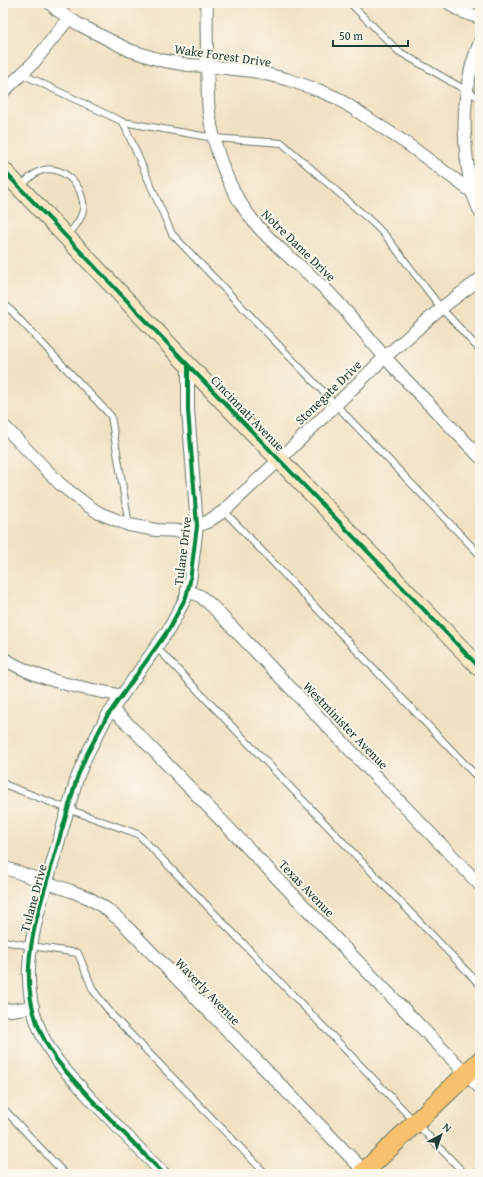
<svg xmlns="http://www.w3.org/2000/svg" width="483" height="1177" viewBox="0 0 483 1177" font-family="'Gentium Book Plus',serif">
	<rect width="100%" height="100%" fill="#fbf7ec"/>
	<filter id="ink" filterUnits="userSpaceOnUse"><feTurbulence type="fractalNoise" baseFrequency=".025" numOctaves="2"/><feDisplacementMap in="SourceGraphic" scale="8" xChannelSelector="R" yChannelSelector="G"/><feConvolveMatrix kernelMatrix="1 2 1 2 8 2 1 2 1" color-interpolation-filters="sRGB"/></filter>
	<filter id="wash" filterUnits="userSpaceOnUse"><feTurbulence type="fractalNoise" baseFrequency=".012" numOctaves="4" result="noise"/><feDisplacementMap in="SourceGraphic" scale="16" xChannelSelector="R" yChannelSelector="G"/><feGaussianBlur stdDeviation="0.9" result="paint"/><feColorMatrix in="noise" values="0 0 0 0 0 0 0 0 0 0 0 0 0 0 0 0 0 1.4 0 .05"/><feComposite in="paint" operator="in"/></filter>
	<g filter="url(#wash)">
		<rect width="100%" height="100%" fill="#f1e1c3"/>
	</g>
	<g filter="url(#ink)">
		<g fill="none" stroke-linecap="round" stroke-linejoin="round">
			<g stroke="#687666" stroke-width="8">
				<path id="lane" d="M 288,3 L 304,4 L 304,3
					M 350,3 L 398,51 L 467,91 L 480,98
					M 22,74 L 123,122 L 214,138 L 282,143 L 373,223 L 386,236 L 441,308 L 480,350
					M 123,122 L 172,234 L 480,555
					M 21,187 C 24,183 28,179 32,176 C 49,162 69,172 79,189 C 81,194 85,204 83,210 C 81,220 74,228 67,236
					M 3,302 L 111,416 L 129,525
					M 224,511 L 480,780
					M 157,648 L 480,985
					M 3,782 L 6,785 L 68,809 L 138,834 L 465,1174
					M 3,941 L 31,946 L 78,953 L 93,990 L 113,1016 L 266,1174
					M 3,1108 L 65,1174"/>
			</g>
			<g stroke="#687666" stroke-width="14">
				<path id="street" d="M 50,3 L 57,10 L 78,24 L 129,50 L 160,60 L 188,65 L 207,66 L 253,71 L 286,79 L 318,90 L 337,98 L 406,143 L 472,192 L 480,212
					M 207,3 C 206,22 207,41 207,60 C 208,77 207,95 209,112 C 214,151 229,191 254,222 C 278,251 310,272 335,299 C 352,317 367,337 384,356 C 415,391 448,423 480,457
					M 449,3 C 458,11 468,15 480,17
					M 3,92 L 34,62 L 69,18
					M 472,192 C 462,143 460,89 480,42
					M 3,425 L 60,484 L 87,505 L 99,513 L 129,525 L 156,530 L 180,531 L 197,526 L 207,522 L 224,511 L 279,460 L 385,357 L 444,306 L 480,279
					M 187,590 L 200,596 L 211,605 L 480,885
					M 3,658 C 41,682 79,687 122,696
					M 112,710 L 130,726 L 480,1088
					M 3,867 L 71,891 L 89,898 L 105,908 L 121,921 L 367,1174
					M 3,1009 L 11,1010 L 33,1007
					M 164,1174 C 139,1149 114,1123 90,1098 C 79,1085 66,1073 56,1059 C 12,997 30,938 50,871 C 59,840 68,809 77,778 L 86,756 L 106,718 L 169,629 L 186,597 L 190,581 L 197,526 L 188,410 L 188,365"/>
			</g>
			<g stroke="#687666" stroke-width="19">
				<path id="secondary" d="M 3,170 L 188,365 L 480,668"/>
			</g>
			<g stroke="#687666" stroke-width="21">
				<path id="primary" d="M 362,1174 L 480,1061"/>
			</g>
			<use href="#lane" stroke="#fff" stroke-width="6"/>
			<use href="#street" stroke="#fff" stroke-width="12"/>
			<use href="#secondary" stroke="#fce6c4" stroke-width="17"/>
			<use href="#primary" stroke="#f7c06c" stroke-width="19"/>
			<g stroke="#fbf7ec" stroke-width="6">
				<path id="cycleway" d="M 3,170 L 188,365 L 480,668
					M 164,1174 C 139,1149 114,1123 90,1098 C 79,1085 66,1073 56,1059 C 12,997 30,938 50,871 C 59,840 68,809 77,778 L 86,756 L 106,718 L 169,629 L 186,597 L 190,581 L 197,526 L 188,410 L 188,365"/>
			</g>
			<use href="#cycleway" stroke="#00873e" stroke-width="4"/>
		</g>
	</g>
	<g text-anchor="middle" stroke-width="4" stroke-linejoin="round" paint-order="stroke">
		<g font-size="13" fill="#1f3d34" stroke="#fbf7ec">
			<text transform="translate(223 55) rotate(8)" y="5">Wake Forest Drive</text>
			<text transform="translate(299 245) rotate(44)" y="5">Notre Dame Drive</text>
			<text transform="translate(328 392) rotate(-44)" y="5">Stonegate Drive</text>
			<text transform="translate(248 413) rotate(46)" y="5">Cincinnati Avenue</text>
			<text transform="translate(182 551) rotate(-83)" y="5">Tulane Drive</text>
			<text transform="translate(346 725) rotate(46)" y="5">Westminister Avenue</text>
			<text transform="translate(307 888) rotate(46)" y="5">Texas Avenue</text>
			<text transform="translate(33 898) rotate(-75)" y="5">Tulane Drive</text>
			<text transform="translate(208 991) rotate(46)" y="5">Waverly Avenue</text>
		</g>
	</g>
	<rect width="483" height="1177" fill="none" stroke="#fbf7ec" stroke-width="16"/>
	<g transform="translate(441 1135) rotate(40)" stroke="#fbf7ec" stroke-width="3" paint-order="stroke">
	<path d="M0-3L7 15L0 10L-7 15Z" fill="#1f3d34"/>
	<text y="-6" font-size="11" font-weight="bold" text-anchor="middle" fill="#1f3d34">N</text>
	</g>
	<path d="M333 40v6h75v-6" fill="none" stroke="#1f3d34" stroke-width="2"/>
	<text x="339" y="40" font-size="12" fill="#1f3d34" stroke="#fbf7ec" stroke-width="3" paint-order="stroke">50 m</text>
</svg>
